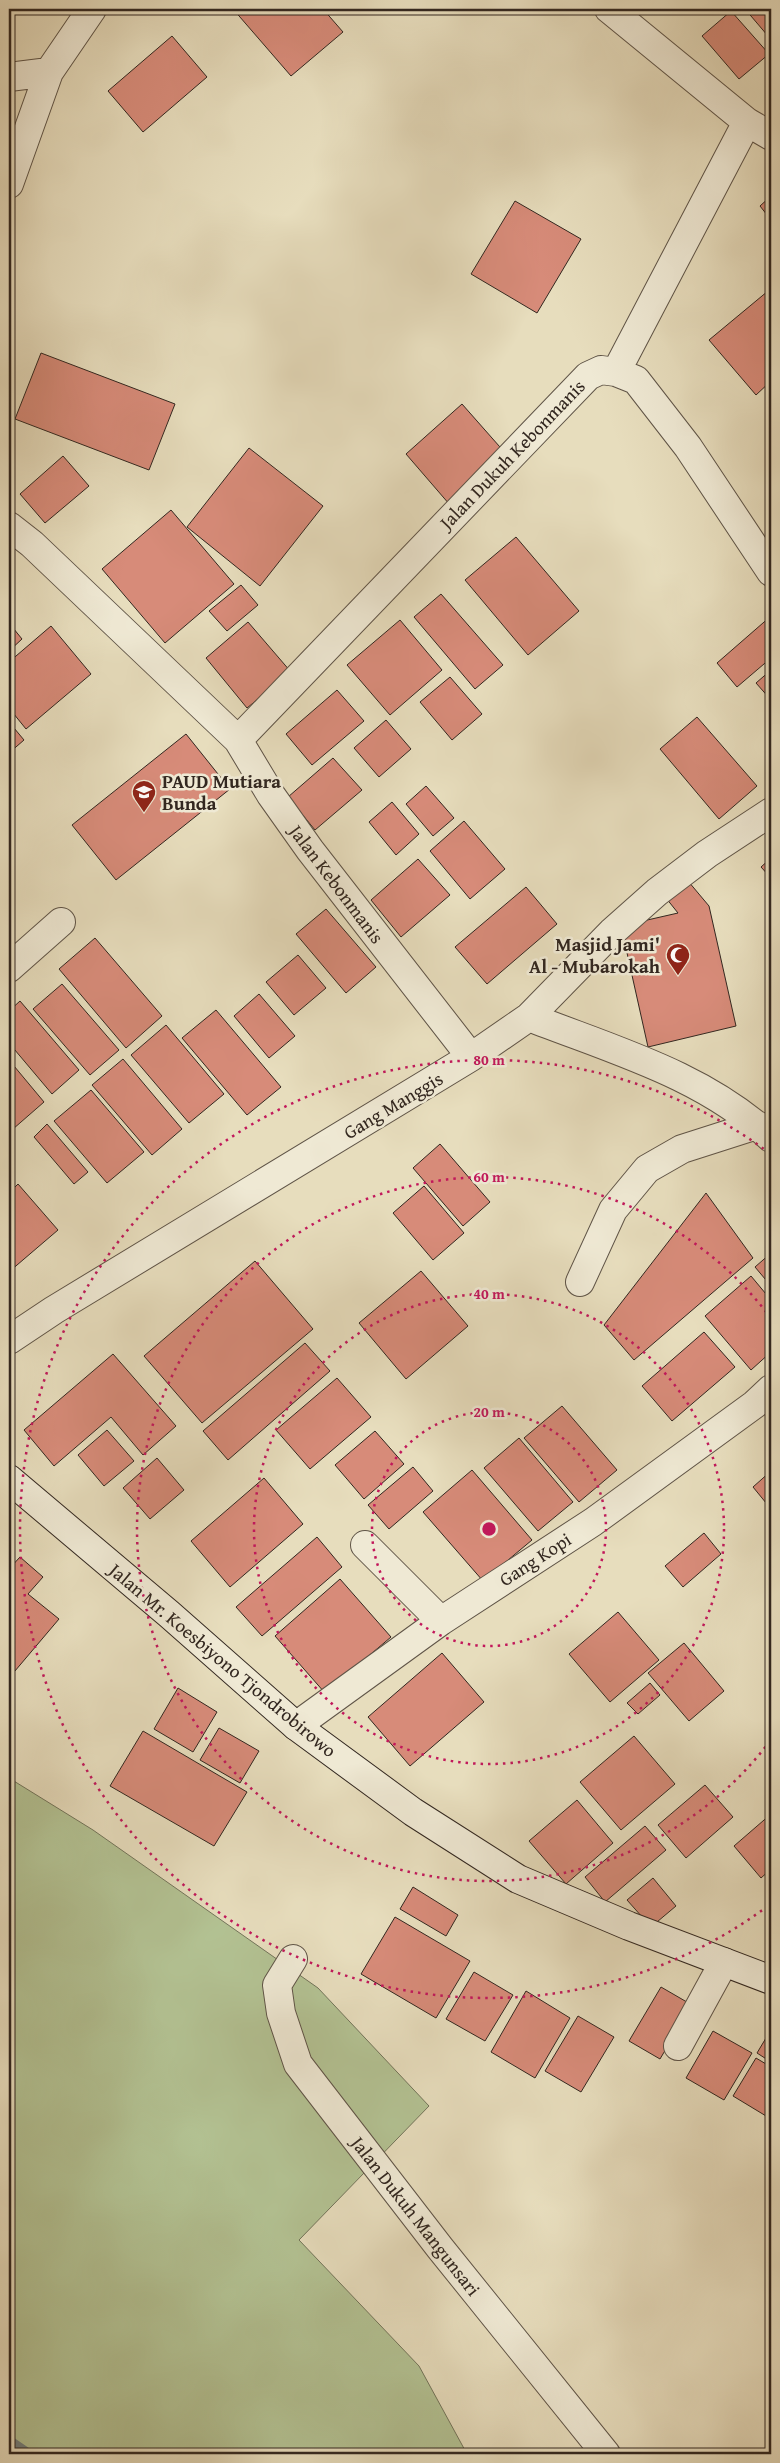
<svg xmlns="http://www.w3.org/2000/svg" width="780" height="2463" viewBox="0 0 780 2463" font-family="'Gentium Book Plus',serif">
	<rect width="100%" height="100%" fill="#e7ddbd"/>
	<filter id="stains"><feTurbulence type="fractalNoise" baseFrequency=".004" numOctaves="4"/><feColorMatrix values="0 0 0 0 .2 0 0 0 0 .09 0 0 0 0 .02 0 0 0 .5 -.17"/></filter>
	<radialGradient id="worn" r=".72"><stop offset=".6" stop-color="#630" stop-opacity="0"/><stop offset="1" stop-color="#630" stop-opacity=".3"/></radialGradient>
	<path fill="#b3c293" stroke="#72745a" d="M 9,1778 L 93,1830 L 318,1988 L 429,2106 L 299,2240 L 419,2366 L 467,2454 L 9,2454 Z"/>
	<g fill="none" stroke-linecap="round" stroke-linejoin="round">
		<path stroke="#717f7e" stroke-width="11" d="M 9,2441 L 28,2454"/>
	</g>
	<path fill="#d78b79" stroke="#322720" d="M 233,9 L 323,9 L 343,32 L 291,76 Z
		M 745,9 L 771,9 L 771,33 L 768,36 Z
		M 731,11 L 769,54 L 739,79 L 702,36 Z
		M 172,36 L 207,77 L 143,132 L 108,91 Z
		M 771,196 L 771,220 L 760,206 Z
		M 515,201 L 581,239 L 537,313 L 471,274 Z
		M 768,291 L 771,295 L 771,381 L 756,395 L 709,340 Z
		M 41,353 L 175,404 L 149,470 L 15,419 Z
		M 462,404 L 507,455 L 450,505 L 406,454 Z
		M 249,448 L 323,506 L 260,586 L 187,527 Z
		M 63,456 L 89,486 L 45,523 L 20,494 Z
		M 171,510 L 234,584 L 165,643 L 102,569 Z
		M 516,537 L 579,611 L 528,655 L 465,580 Z
		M 241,585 L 258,605 L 227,631 L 209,611 Z
		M 441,594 L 503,665 L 475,689 L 414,617 Z
		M 771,616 L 771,658 L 737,687 L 717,663 Z
		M 400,620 L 442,670 L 390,715 L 347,665 Z
		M 248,622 L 291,672 L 247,708 L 206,658 Z
		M 9,623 L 22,639 L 9,651 Z
		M 51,626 L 91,674 L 26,729 L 9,708 L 9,662 Z
		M 771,670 L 771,700 L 756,683 Z
		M 450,677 L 482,714 L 452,740 L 420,702 Z
		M 337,690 L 364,721 L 312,765 L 286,734 Z
		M 697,717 L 757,786 L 719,819 L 660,749 Z
		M 386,720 L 411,749 L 379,777 L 354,748 Z
		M 9,722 L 24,740 L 9,753 Z
		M 186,734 L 230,789 L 116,880 L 72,825 Z
		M 333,758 L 362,790 L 315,830 L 288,797 Z
		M 426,786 L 454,818 L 433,836 L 406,804 Z
		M 392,802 L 419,834 L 396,855 L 369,822 Z
		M 464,821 L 505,869 L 470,899 L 430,851 Z
		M 771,858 L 771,878 L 761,867 Z
		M 418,859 L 450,895 L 401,937 L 371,900 Z
		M 688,881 L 709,906 L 736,1026 L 648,1047 L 621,926 L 678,913 L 666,898 Z
		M 526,887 L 557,924 L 487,984 L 455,947 Z
		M 326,909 L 376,967 L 346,993 L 296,934 Z
		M 95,938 L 162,1016 L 126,1048 L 59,969 Z
		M 298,955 L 326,988 L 294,1015 L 266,982 Z
		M 62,984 L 119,1050 L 90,1075 L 33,1009 Z
		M 259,994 L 295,1036 L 269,1058 L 234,1016 Z
		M 20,1001 L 79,1070 L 52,1094 L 9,1043 L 9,1011 Z
		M 216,1010 L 281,1087 L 247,1115 L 182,1038 Z
		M 166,1025 L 224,1094 L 189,1123 L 131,1055 Z
		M 123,1059 L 182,1129 L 152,1155 L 92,1085 Z
		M 9,1060 L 44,1102 L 13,1129 L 9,1125 Z
		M 91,1090 L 144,1152 L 107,1183 L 54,1121 Z
		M 47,1124 L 88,1172 L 74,1184 L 34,1137 Z
		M 440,1144 L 490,1202 L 463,1226 L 413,1168 Z
		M 18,1184 L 58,1230 L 10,1271 L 9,1193 Z
		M 424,1186 L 464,1233 L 433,1260 L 393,1213 Z
		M 706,1193 L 753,1258 L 634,1360 L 604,1325 Z
		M 771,1253 L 771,1286 L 755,1267 Z
		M 255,1261 L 313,1329 L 202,1423 L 144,1356 Z
		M 421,1271 L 468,1326 L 406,1379 L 359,1323 Z
		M 751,1276 L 771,1300 L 771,1352 L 751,1370 L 705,1316 Z
		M 704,1332 L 735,1367 L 672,1421 L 642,1386 Z
		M 305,1343 L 330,1371 L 228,1460 L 203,1431 Z
		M 113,1354 L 176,1426 L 143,1455 L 111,1417 L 54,1466 L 24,1430 Z
		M 337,1378 L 371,1417 L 310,1469 L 276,1430 Z
		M 562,1406 L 617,1470 L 579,1502 L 524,1438 Z
		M 107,1430 L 134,1461 L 104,1486 L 78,1455 Z
		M 375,1431 L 404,1464 L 364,1499 L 335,1465 Z
		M 519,1438 L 573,1502 L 538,1531 L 484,1468 Z
		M 157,1458 L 184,1490 L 150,1519 L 123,1488 Z
		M 413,1467 L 433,1491 L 389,1529 L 368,1505 Z
		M 472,1470 L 532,1540 L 483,1581 L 423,1512 Z
		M 771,1471 L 771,1509 L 753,1487 Z
		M 264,1478 L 303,1524 L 230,1587 L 191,1541 Z
		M 704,1533 L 721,1554 L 683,1587 L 665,1566 Z
		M 317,1537 L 342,1567 L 262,1636 L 236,1607 Z
		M 20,1557 L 43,1577 L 28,1594 L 59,1619 L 9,1678 L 9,1569 Z
		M 340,1579 L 391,1637 L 325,1693 L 275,1636 Z
		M 618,1612 L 659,1660 L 610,1702 L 569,1654 Z
		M 684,1643 L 724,1691 L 689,1721 L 648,1673 Z
		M 442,1653 L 484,1702 L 410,1766 L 368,1717 Z
		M 650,1683 L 660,1695 L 638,1714 L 627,1703 Z
		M 178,1688 L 217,1712 L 193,1752 L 154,1729 Z
		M 219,1728 L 259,1751 L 240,1783 L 200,1760 Z
		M 143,1731 L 247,1792 L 214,1846 L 110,1786 Z
		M 634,1736 L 675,1784 L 621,1830 L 580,1782 Z
		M 705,1785 L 733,1817 L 686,1858 L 658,1825 Z
		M 577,1800 L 613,1843 L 566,1884 L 529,1841 Z
		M 771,1814 L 771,1869 L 761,1878 L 734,1846 Z
		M 645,1826 L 666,1850 L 605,1902 L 585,1877 Z
		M 653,1878 L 676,1906 L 651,1927 L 627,1900 Z
		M 413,1887 L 458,1915 L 446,1936 L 400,1909 Z
		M 395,1917 L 470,1961 L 436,2018 L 361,1974 Z
		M 474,1972 L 513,1995 L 485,2041 L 446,2019 Z
		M 661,1987 L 692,2005 L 660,2059 L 629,2041 Z
		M 526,1991 L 570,2018 L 535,2078 L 491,2052 Z
		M 578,2016 L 614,2037 L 581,2092 L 545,2071 Z
		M 713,2031 L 752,2053 L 724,2100 L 686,2078 Z
		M 769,2033 L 771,2035 L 771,2062 L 757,2053 Z
		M 756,2058 L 771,2067 L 771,2119 L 733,2096 Z"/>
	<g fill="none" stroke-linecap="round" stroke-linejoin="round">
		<g stroke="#5f5447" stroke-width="30">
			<path id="street" d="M 609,9 L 747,122 L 771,136
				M 9,77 L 49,72 L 92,9
				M 9,184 L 49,72
				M 616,372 L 747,122
				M 9,526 L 32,544 L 238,740 L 271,795 L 310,850 L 471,1057
				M 238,740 L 588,376 L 601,370 L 616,372 L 636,380 L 688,447 L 771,572
				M 9,968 L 61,922
				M 529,1017 C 613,1050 704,1075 771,1138
				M 580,1282 L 613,1210 L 647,1169 L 682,1149 L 757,1125
				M 9,1340 L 54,1310 L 471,1057 L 529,1017 L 612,932 L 657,892 L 707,854 L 771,812
				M 365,1545 L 441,1621
				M 296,1726 L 441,1621 L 593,1522 L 755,1404 L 771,1389
				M 293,1959 L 277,1985 L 281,2013 L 298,2064 L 440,2248 L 606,2454
				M 678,2046 L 724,1962"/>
		</g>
		<g stroke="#322720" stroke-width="30">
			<path id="secondary" d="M 9,1479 L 169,1614 L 296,1726 L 413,1812 L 518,1879 L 629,1926 L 771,1980"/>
		</g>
		<use href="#street" stroke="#efe9d4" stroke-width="28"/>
		<use href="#secondary" stroke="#efe9d4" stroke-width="28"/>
	</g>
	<g fill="none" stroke="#c2185b" stroke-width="2.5" stroke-dasharray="2.5 5">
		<circle cx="489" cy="1529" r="117"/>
		<circle cx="489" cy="1529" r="235"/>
		<path d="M770 1741A352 352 0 1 1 770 1317"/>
		<path d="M768 1906A469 469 0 1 1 768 1152"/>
	</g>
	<defs>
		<g id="school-pin" transform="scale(1.25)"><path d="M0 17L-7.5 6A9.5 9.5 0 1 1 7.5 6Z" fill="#8f2418" stroke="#efe9d4"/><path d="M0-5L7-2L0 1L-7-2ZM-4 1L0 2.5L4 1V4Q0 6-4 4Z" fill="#fff"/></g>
		<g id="mosque-pin" transform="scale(1.25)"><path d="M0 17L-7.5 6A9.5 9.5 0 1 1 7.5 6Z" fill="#8f2418" stroke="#efe9d4"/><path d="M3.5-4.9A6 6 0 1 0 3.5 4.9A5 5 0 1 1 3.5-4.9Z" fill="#fff"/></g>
	</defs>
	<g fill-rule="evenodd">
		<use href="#school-pin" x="144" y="792"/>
		<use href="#mosque-pin" x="678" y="955"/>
	</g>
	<g text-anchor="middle" stroke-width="5" stroke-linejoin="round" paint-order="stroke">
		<g font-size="19" fill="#322720" stroke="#efe9d4">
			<text transform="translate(512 454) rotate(-46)" y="7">Jalan Dukuh Kebonmanis</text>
			<text transform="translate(337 884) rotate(53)" y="7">Jalan Kebonmanis</text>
			<text transform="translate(393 1105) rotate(-31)" y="7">Gang Manggis</text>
			<text transform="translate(535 1559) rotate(-33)" y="7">Gang Kopi</text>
			<text transform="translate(223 1660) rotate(40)" y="7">Jalan Mr. Koesbiyono Tjondrobirowo</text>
			<text transform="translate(416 2216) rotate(52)" y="7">Jalan Dukuh Mangunsari</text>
		</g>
		<g font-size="19" font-weight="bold" fill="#322720" stroke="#efe9d4" text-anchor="start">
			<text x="162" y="788">PAUD Mutiara<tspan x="162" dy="22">Bunda</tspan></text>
			<text x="660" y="951" text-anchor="end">Masjid Jami'<tspan x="660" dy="22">Al - Mubarokah</tspan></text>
		</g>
	</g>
	<circle cx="489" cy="1529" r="8" fill="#c2185b" stroke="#efe9d4" stroke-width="2.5"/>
	<g font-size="15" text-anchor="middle" font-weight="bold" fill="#c2185b" stroke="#efe9d4" stroke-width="5" stroke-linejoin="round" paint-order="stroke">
		<text x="489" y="1065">80 m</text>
		<text x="489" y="1182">60 m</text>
		<text x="489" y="1299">40 m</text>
		<text x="489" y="1417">20 m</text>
	</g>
	<rect width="780" height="2463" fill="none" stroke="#e7ddbd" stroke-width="30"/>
	<rect x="10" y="10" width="760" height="2443" fill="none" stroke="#322720" stroke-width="2.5"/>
	<rect x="15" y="15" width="750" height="2433" fill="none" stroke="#322720"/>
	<rect width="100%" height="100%" filter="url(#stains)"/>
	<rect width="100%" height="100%" fill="url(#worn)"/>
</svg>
